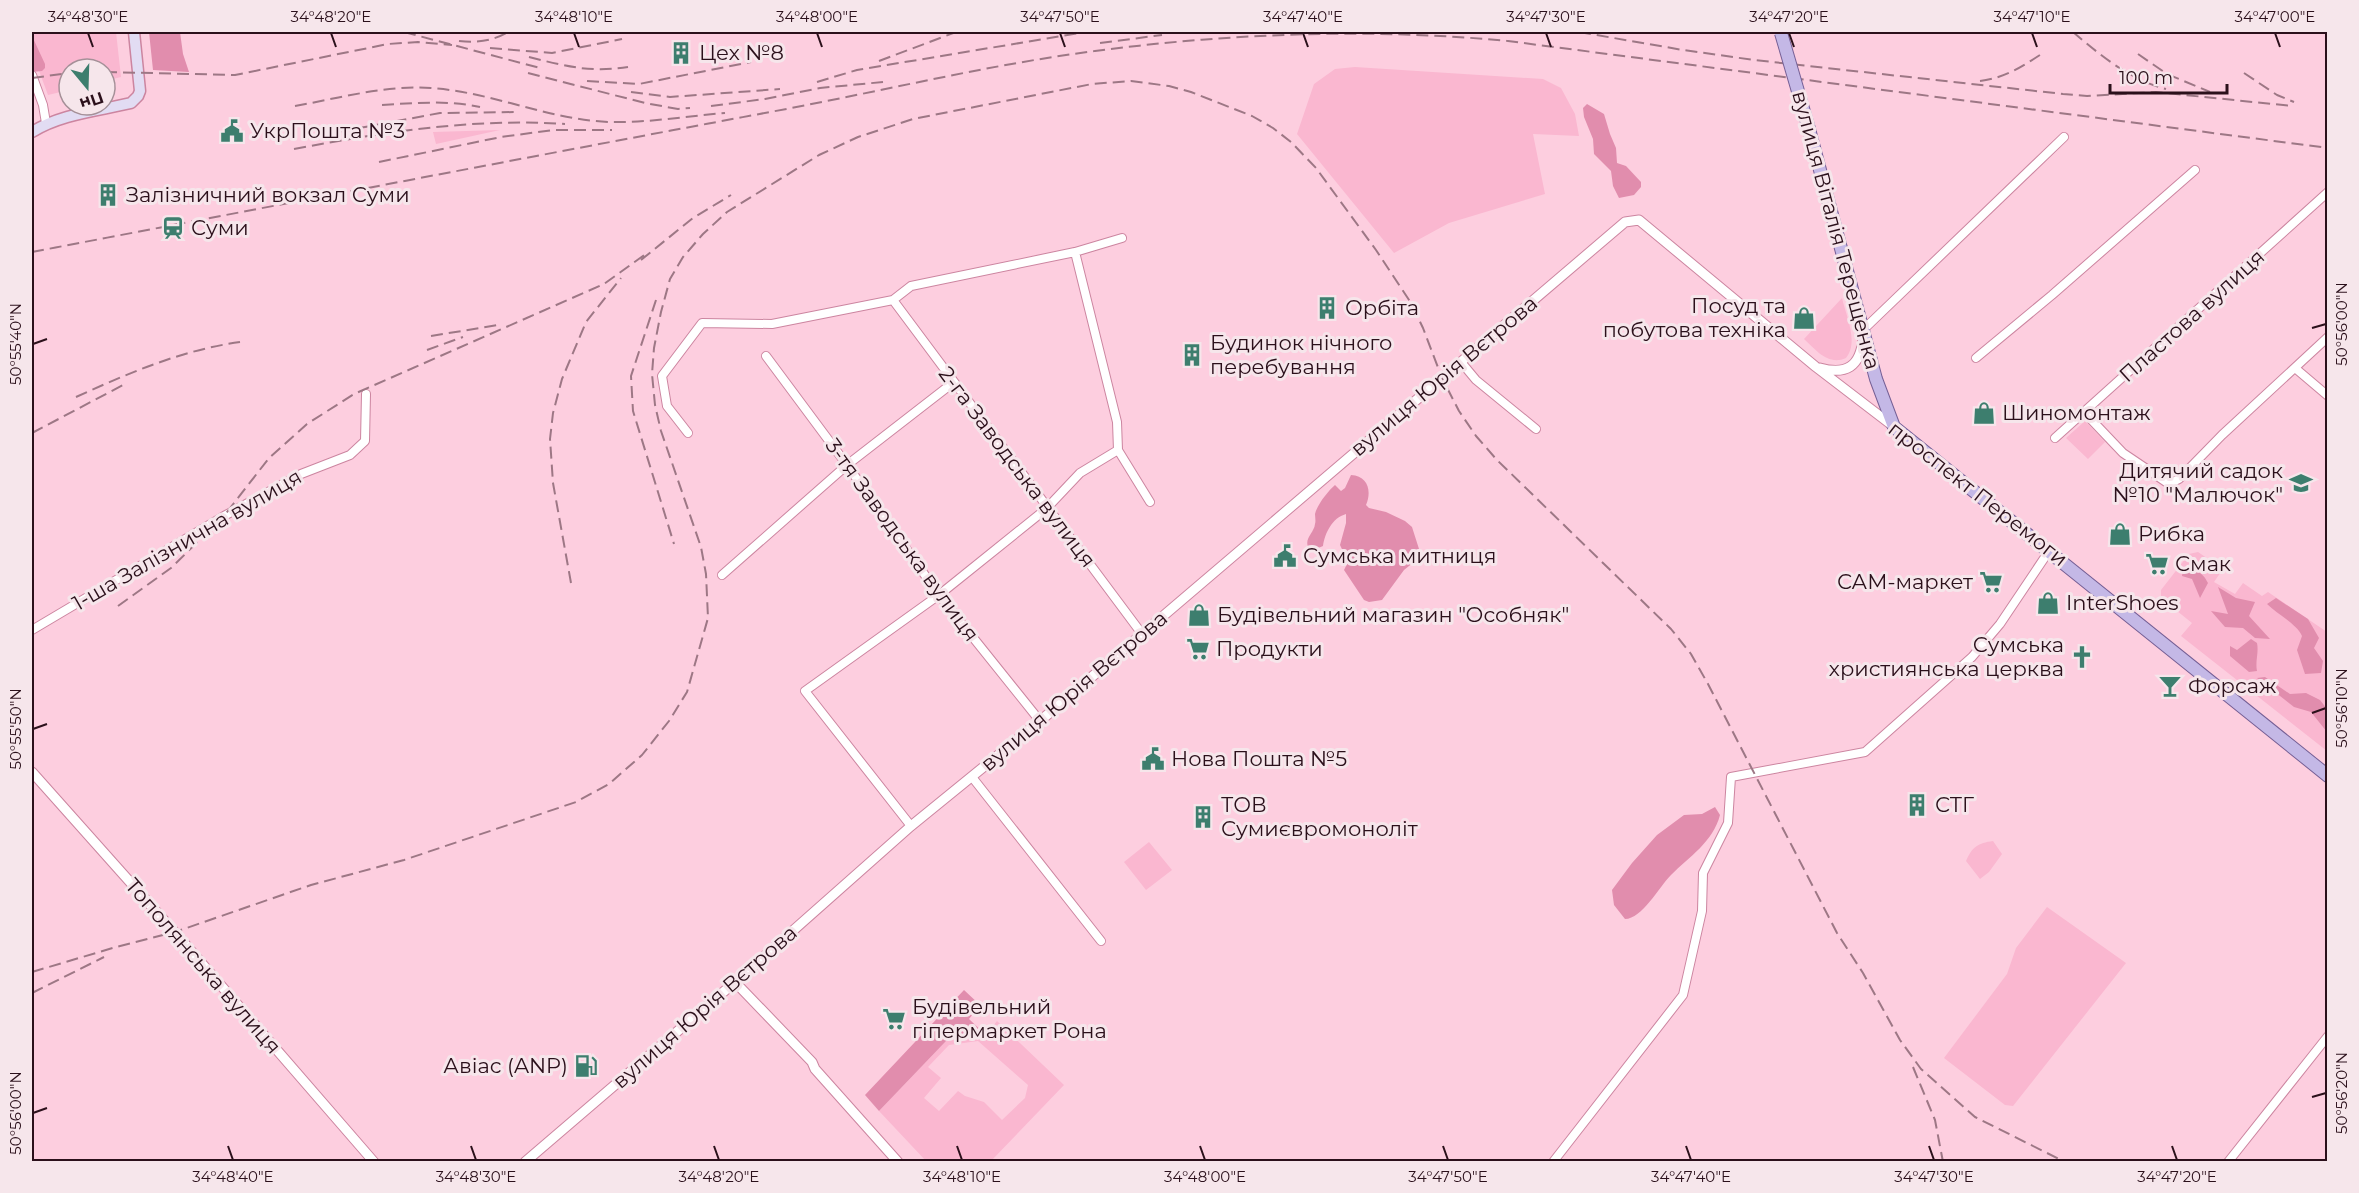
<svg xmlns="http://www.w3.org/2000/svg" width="2359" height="1193" viewBox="0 0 2359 1193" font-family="Montserrat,sans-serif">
	<rect width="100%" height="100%" fill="#fdcedf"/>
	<path fill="#fab7d0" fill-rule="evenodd" d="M 32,32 L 116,32 L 121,77 L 105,81 L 105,69 L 69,69 L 69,90 L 48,95 L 32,52 Z
		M 1355,67 L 1543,79 L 1561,88 L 1575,114 L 1579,136 L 1533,134 L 1545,194 L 1449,223 L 1394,253 L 1297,134 L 1314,84 L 1335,69 Z
		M 500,130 L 436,144 L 433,132 Z
		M 1842,298 C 1846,316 1859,342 1846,358 C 1828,366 1816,350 1804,339 Z
		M 2085,421 L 2105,442 L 2088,459 L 2066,438 Z
		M 2198,552 L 2223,569 L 2214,582 L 2235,594 L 2243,583 L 2262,596 L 2268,592 L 2327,632 L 2327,751 L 2181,636 L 2192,623 L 2161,598 L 2161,590 L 2189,554 Z
		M 1993,841 L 2002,854 L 1989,872 L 1980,879 L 1966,861 C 1972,847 1978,843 1993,841 Z
		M 1149,842 L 1172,870 L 1146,890 L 1124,862 Z
		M 2047,907 L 2126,963 L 2013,1106 L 2005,1105 L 1944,1058 L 2007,974 L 2016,948 Z
		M 997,1021 L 1064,1085 L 991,1161 L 926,1161 L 879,1111 L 947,1040 L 986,1035 ZM 978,1041 L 1028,1085 L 1025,1098 L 1002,1120 L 984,1102 L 965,1096 L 958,1091 L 939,1111 L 924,1098 L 941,1078 L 928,1067 L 949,1045 Z"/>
	<path fill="#e18dad" d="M 149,32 L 180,32 L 183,54 L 189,72 L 153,70 Z
		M 32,36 L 45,64 L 45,68 L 42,71 L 32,72 Z
		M 1587,104 L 1604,114 L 1610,134 L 1616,148 L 1617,163 L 1626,166 L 1641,182 L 1641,187 L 1634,195 L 1619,198 L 1613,186 L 1611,171 L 1594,154 L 1593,139 L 1584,117 L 1583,108 Z
		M 1351,475 C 1368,476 1372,491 1366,505 L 1369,508 L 1386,512 L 1405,521 L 1412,527 L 1419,549 L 1414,562 L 1404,570 L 1382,600 L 1369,602 L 1364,600 L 1344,570 L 1348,562 L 1340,545 L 1346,523 L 1346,514 C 1332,518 1325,533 1323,546 L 1311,551 C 1301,540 1314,534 1315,524 C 1316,521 1315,517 1315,514 C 1317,505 1328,491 1335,485 L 1341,491 L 1345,488 Z
		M 2183,570 C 2196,570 2202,571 2208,583 L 2200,598 L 2192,579 L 2182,576 Z
		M 2218,587 L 2236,598 L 2255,602 L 2249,616 L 2270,639 L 2255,638 L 2243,628 L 2225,627 L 2211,611 L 2228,614 Z
		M 2276,598 L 2308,619 L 2319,638 L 2314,648 L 2323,661 L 2321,673 L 2305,674 L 2297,650 L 2302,636 C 2297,624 2277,614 2267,604 Z
		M 2251,639 L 2257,643 C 2259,653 2255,661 2257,671 L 2249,672 L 2230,656 L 2230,646 L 2237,650 Z
		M 2265,677 L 2290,694 L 2306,693 L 2320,700 L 2327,709 L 2327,732 L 2311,712 L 2294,707 L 2257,678 Z
		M 1715,807 L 1720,815 C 1713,842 1689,857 1671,875 C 1659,887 1642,919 1625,919 L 1614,905 L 1612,890 L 1632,863 L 1657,835 L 1684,815 L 1702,814 Z
		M 964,990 L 980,1005 L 969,1019 L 986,1035 L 947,1040 L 879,1111 L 865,1095 Z"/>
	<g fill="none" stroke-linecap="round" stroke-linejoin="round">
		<g stroke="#cc85a0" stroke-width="10">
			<path id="minor" d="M 32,75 L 43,105 L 46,123
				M 1075,252 L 1117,422 L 1118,450 L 1150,502
				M 893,300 L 1142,634
				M 1863,330 L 2064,137
				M 766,356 L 847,465 L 939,595 L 1040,721
				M 1976,358 L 2052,295 L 2195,170
				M 1461,362 L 1476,380 L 1536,429
				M 2295,368 L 2328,396
				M 2084,412 L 2123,453 L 2169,484 L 2179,479 L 2222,435 L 2328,337
				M 688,433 L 667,406 L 662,376 L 702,323 L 772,324 L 893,300 L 911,286 L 1075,252 L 1122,238
				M 2055,438 L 2328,192
				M 722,575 L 847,465 L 954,382
				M 32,630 L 224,516 L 301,474 L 350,455 L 365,441 L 366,394
				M 972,777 L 1101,941
				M 911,826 L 805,691 L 939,595 L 1046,509 L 1080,473 L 1118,450
				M 1553,1162 L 1683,995 L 1702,911 L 1703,873 L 1728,823 L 1731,777 L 1865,752 L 1972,657 L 2000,624 L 2049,551
				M 2228,1162 L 2328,1036"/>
		</g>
		<g stroke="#cc85a0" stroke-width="11">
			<path id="tertiary" d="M 1820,368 C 1846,375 1860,367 1863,339
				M 32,772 L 179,937 L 374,1162
				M 735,982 L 812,1062 L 815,1069 L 898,1162
				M 525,1162 L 735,982 L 911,826 L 1040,721 L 1625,222 L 1639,220 L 1816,367 L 1893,426"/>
		</g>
		<g stroke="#cc85a0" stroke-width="13">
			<path id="secondary" d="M 32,132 C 61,114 97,111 131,103 L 138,96 L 140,91 L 134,32"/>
		</g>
		<g stroke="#755f95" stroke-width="14">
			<path id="primary" d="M 1809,129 L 1876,379 L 1894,427 L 2328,776"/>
		</g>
		<use href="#minor" stroke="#fff" stroke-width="8"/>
		<use href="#tertiary" stroke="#fff" stroke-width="9"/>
		<use href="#secondary" stroke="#e2dcf3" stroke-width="10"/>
		<use href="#primary" stroke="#c4b8e6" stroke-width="12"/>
		<path stroke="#9d7785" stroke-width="2" stroke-dasharray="12 6" stroke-linecap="butt" d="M 404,32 L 540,68
			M 1579,32 L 1683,50 L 1754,60 L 2063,94 L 2087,96 L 2156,92 L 2292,106
			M 2073,32 C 2100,55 2130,80 2166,89
			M 459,41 C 477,43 493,41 508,32
			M 1100,43 L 1162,35
			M 490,48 L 552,53 L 622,39
			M 2138,54 L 2167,74 L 2210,92
			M 529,57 C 565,66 590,73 628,67
			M 879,61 L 956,32
			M 105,72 L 235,75 L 388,44 L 418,42 L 452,45
			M 528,73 L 645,103 L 678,109 L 690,108
			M 2244,73 L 2277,95 L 2294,102
			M 32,78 L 69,73
			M 587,81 L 639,84 L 751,62
			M 1980,81 C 2005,78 2023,66 2043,53
			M 817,82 L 857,70 L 1086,32
			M 631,92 L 670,97 L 780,89
			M 382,105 C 415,103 447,100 480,107
			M 295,106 C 340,98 385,85 431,88 C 492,92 549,120 610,122 C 648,123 687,116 725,113
			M 711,106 L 765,99 L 820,88 L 883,82
			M 306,138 L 440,113 L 519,112
			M 294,149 C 386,132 471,118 565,124
			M 379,162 L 501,137 L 553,130 L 612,130
			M 32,252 C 278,205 524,158 770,112 C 879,92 986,65 1095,51 C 1232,33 1371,28 1508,41 L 2328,148
			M 641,260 L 693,218 L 731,195
			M 656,300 L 631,376 L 633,411 L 674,544
			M 431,336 L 498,325
			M 427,350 L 463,337
			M 76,397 C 129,373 182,350 240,342
			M 32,433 L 123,385
			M 571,583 L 553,483 L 550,439 L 553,413 L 562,379 L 586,322 L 621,278
			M 118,606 L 171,568 L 224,516 L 269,458 L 307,424 L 354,394 L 604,284 L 647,253
			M 32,972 L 116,947 L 175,932 L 311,885 L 404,860 L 576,802 L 609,784 L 642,755 L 669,721 L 687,692 L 708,618 L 706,574 L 701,547 L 661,431 L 655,405 L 652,374 L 654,348 L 661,312 L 670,279 L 683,257 L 703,234 L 727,212 L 819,155 L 858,137 L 913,119 L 1092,84 L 1131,81 L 1169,86 L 1191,92 L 1252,116 L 1273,128 L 1291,142 L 1316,168 L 1376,250 L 1411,303 L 1423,328 L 1442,378 L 1459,411 L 1476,436 L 1497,460 L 1671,629 L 1691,654 L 1708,684 L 1837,933 L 1863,973 L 1900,1040 L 1921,1069 L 1975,1117 L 2065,1162
			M 32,993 L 104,957
			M 1913,1067 L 1935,1120 L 1943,1162"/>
		<g stroke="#755f95" stroke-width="14" stroke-linecap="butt">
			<path id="primary-bridge" d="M 1781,33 L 1809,129"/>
		</g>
		<use href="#primary-bridge" stroke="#c4b8e6" stroke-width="12"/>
	</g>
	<path fill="none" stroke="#2b101b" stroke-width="2" d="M 88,33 L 93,47M 331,33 L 336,47M 574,33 L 579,47M 817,33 L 822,47M 1060,33 L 1065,47M 1303,33 L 1308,47M 1546,33 L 1551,47M 1789,33 L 1794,47M 2032,33 L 2037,47M 2275,33 L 2280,47M 2312,328 L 2326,324M 33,344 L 47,339M 2312,713 L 2326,708M 33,729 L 47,724M 2312,1097 L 2326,1093M 33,1113 L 47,1108M 228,1146 L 233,1160M 471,1146 L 476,1160M 714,1146 L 719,1160M 957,1146 L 962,1160M 1200,1146 L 1205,1160M 1443,1146 L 1448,1160M 1686,1146 L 1691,1160M 1929,1146 L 1934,1160M 2172,1146 L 2177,1160"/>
	<defs>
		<g id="building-bare" transform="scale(1.8)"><path d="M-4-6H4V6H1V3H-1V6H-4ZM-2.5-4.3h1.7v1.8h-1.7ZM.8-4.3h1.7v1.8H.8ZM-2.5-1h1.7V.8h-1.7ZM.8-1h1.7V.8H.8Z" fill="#3d7e6e" stroke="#f6e6eb" stroke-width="2.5" paint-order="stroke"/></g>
		<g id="civic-bare" transform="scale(1.8)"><path d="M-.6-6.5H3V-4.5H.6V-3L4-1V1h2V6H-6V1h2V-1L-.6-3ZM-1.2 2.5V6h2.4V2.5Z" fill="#3d7e6e" stroke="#f6e6eb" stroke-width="2.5" paint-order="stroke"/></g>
		<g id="station-bare" transform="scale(1.8)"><path d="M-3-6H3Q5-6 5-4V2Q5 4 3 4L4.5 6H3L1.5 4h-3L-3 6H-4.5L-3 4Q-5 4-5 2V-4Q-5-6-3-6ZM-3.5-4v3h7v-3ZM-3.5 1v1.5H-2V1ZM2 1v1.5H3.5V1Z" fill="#3d7e6e" stroke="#f6e6eb" stroke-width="2.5" paint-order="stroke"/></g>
		<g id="shop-bare" transform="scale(1.8)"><path d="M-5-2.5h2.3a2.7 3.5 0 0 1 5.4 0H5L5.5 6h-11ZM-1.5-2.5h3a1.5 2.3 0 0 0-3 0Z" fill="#3d7e6e" stroke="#f6e6eb" stroke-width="2.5" paint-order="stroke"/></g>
		<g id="school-bare" transform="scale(1.8)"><path d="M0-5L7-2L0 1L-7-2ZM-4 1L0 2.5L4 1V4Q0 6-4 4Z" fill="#3d7e6e" stroke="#f6e6eb" stroke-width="2.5" paint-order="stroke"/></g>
		<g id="supermarket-bare" transform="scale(1.8)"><path d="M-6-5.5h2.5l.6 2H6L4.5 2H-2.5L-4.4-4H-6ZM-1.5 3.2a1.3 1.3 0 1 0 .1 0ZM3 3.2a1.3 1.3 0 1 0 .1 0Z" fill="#3d7e6e" stroke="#f6e6eb" stroke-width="2.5" paint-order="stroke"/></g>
		<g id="church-bare" transform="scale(1.8)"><path d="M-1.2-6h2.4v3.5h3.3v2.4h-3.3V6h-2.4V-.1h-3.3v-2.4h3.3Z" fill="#3d7e6e" stroke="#f6e6eb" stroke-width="2.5" paint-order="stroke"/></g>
		<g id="bar-bare" transform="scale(1.8)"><path d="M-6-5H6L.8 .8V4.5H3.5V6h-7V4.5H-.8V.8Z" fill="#3d7e6e" stroke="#f6e6eb" stroke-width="2.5" paint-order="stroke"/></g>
		<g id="fuel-bare" transform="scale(1.8)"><path d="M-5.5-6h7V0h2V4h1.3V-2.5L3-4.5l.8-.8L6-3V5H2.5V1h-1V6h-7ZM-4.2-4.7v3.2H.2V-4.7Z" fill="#3d7e6e" stroke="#f6e6eb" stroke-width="2.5" paint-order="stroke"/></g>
	</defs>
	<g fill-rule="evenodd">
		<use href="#building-bare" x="681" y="53"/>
		<use href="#civic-bare" x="232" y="131"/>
		<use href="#building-bare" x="108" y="195"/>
		<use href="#station-bare" x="173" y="228"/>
		<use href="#building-bare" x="1327" y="308"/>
		<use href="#shop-bare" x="1804" y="318"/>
		<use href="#building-bare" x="1192" y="355"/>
		<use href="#shop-bare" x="1984" y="413"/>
		<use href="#school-bare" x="2301" y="483"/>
		<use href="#shop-bare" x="2120" y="534"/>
		<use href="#civic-bare" x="1285" y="556"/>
		<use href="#supermarket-bare" x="2157" y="564"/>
		<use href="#supermarket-bare" x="1991" y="582"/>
		<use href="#shop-bare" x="2048" y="603"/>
		<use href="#shop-bare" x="1199" y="615"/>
		<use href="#supermarket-bare" x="1198" y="649"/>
		<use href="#church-bare" x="2082" y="657"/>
		<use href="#bar-bare" x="2170" y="686"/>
		<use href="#civic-bare" x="1153" y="759"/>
		<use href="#building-bare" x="1917" y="805"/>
		<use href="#building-bare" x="1203" y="817"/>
		<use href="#supermarket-bare" x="894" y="1019"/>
		<use href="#fuel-bare" x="586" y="1066"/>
	</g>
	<g text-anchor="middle" stroke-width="6" stroke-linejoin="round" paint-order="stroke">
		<g font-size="21" fill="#2b101b" stroke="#f6e6eb" text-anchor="start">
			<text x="699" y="60">Цех №8</text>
			<text x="250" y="138">УкрПошта №3</text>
			<text x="126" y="202">Залізничний вокзал Суми</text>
			<text x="191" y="235">Суми</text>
			<text x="1786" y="313" text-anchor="end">Посуд та<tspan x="1786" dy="24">побутова техніка</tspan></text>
			<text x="1345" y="315">Орбіта</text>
			<text x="1210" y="350">Будинок нічного<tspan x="1210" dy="24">перебування</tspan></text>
			<text x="2002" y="420">Шиномонтаж</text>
			<text x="2283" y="478" text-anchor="end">Дитячий садок<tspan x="2283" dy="24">№10 "Малючок"</tspan></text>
			<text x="2138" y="541">Рибка</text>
			<text x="1303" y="563">Сумська митниця</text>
			<text x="2175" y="571">Смак</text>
			<text x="1973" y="589" text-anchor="end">САМ-маркет</text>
			<text x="2066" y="610">InterShoes</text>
			<text x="1217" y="622">Будівельний магазин "Особняк"</text>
			<text x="2064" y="652" text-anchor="end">Сумська<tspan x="2064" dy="24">християнська церква</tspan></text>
			<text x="1216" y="656">Продукти</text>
			<text x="2188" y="693">Форсаж</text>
			<text x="1171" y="766">Нова Пошта №5</text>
			<text x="1221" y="812">ТОВ<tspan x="1221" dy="24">Сумиєвромоноліт</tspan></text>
			<text x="1935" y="812">СТГ</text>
			<text x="912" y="1014">Будівельний<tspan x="912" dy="24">гіпермаркет Рона</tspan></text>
			<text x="568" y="1073" text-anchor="end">Авіас (ANP)</text>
		</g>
		<g font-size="21" fill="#2b101b" stroke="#f6e6eb">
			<text transform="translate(1836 230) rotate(75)" y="7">вулиця Віталія Терещенка</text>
			<text transform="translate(2192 316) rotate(-42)" y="7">Пластова вулиця</text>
			<text transform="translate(1444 376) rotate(-40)" y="7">вулиця Юрія Вєтрова</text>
			<text transform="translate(1017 467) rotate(53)" y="7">2-га Заводська вулиця</text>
			<text transform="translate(1978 494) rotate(38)" y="7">проспект Перемоги</text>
			<text transform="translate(187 540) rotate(-30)" y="7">1-ша Залізнична вулиця</text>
			<text transform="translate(902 540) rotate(54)" y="7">3-тя Заводська вулиця</text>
			<text transform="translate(1074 691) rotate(-40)" y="7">вулиця Юрія Вєтрова</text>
			<text transform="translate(203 966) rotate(49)" y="7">Тополянська вулиця</text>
			<text transform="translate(705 1007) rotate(-41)" y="7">вулиця Юрія Вєтрова</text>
		</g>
	</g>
	<rect width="2359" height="1193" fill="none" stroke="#f6e6eb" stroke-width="66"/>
	<g transform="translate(87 87) rotate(161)"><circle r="28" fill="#f6e6eb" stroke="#a59098" stroke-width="1.5"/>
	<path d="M0-4.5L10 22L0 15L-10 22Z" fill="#3d7e6e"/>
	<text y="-9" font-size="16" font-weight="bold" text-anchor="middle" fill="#2b101b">Пн</text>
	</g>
	<path d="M2110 84v9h117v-9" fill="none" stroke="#2b101b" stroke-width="3"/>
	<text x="2119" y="84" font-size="18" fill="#2b101b" stroke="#f6e6eb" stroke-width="4.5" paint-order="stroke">100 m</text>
	<rect x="33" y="33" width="2293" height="1127" fill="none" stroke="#2b101b" stroke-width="2"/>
	<g font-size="15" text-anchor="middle" fill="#2b101b">
		<text x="88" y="22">34°48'30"E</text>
		<text x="331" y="22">34°48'20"E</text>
		<text x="574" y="22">34°48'10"E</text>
		<text x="817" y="22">34°48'00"E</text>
		<text x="1060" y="22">34°47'50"E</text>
		<text x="1303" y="22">34°47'40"E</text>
		<text x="1546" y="22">34°47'30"E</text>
		<text x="1789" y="22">34°47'20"E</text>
		<text x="2032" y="22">34°47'10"E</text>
		<text x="2275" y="22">34°47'00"E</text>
		<text transform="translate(2342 324) rotate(-90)" y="5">50°56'00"N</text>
		<text transform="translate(16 344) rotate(-90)" y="5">50°55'40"N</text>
		<text transform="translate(2342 708) rotate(-90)" y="5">50°56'10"N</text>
		<text transform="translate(16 729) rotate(-90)" y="5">50°55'50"N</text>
		<text transform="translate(2342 1093) rotate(-90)" y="5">50°56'20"N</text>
		<text transform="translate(16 1113) rotate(-90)" y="5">50°56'00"N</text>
		<text x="233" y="1182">34°48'40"E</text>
		<text x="476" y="1182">34°48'30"E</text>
		<text x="719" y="1182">34°48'20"E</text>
		<text x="962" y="1182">34°48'10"E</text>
		<text x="1205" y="1182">34°48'00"E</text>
		<text x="1448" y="1182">34°47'50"E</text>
		<text x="1691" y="1182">34°47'40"E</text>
		<text x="1934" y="1182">34°47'30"E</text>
		<text x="2177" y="1182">34°47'20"E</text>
	</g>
</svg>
